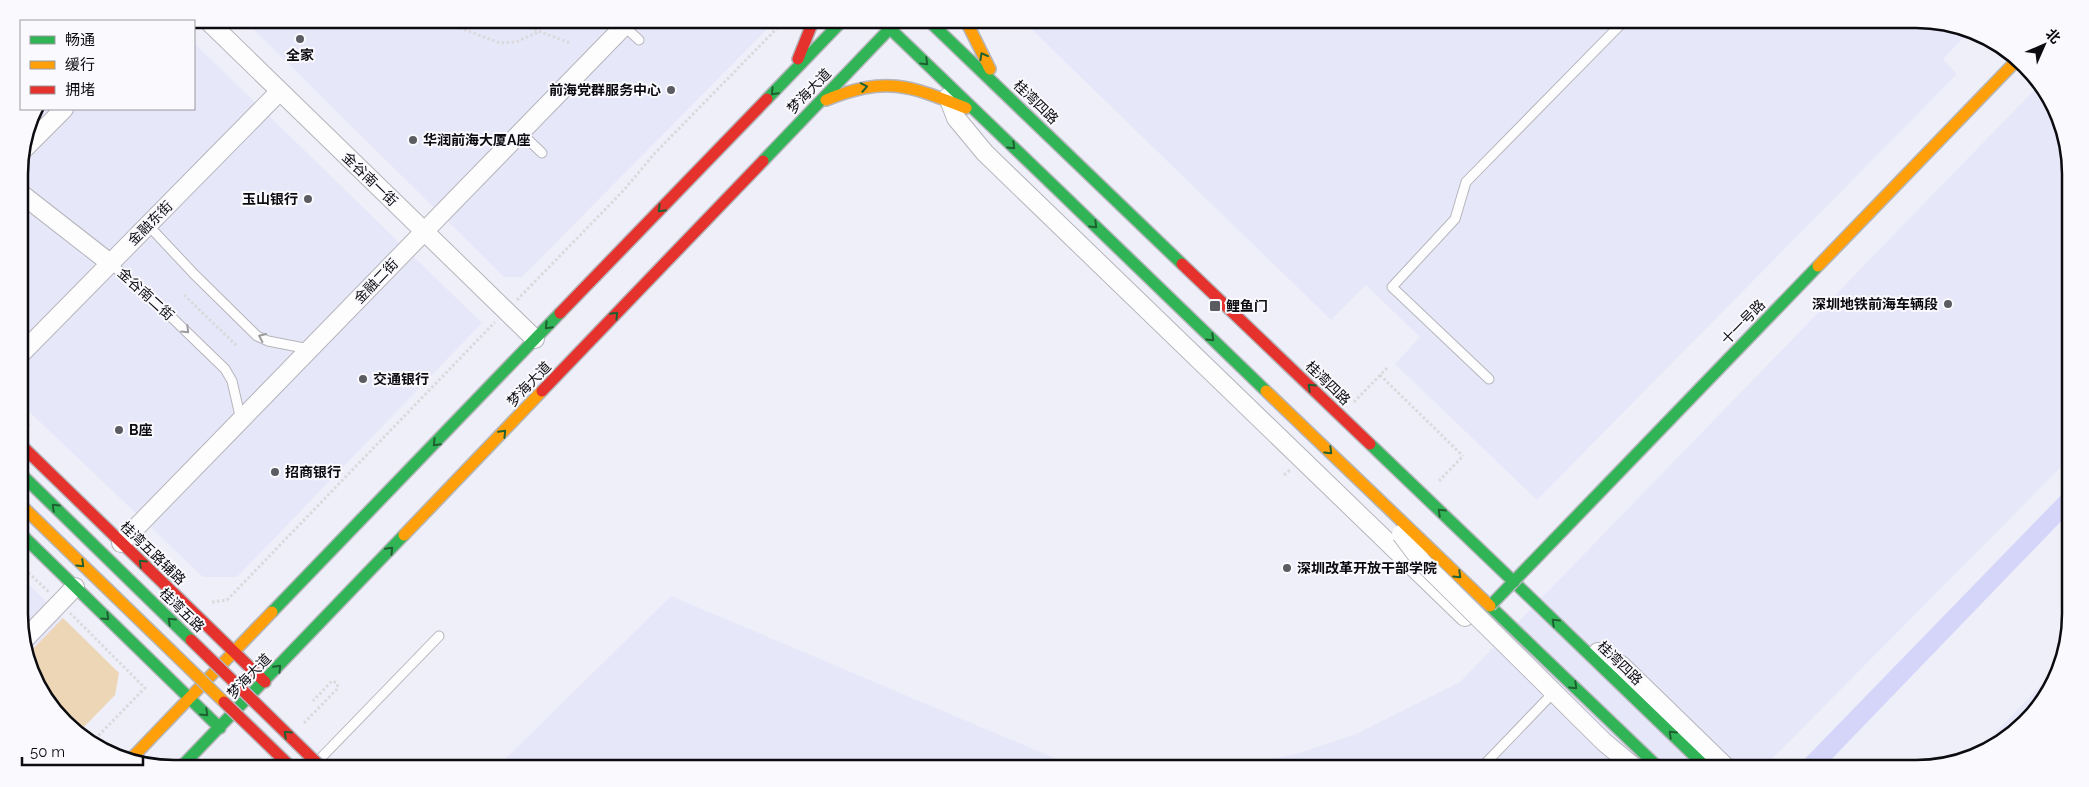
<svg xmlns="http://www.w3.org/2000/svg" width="2089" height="787" viewBox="0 0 2089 787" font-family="Raleway,'Noto Sans SC',sans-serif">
	<rect width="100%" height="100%" fill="#efeff9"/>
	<path fill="#e7e7fa" d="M 243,19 L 777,19 L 522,277 L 504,277 Z
		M 1021,19 L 1915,19 L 1965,27 L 1971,30 L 1943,59 L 1957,74 L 1537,500 L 1395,364 L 1420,337 L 1366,285 L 1331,320 Z
		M 194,43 L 482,323 L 237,577 L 203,577 L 20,403 L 19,163 L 34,109 L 194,109 Z
		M 2040,84 L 2069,153 L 2070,458 L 1763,768 L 496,768 L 671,596 L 1078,768 L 1270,759 L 1296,754 L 1356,734 L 1460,682 Z
		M 21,577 L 63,618 L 27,655 L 22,643 Z
		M 2061,664 L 2038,707 L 2009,736 L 1974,755 Z"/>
	<path fill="#ecd6b5" d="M 63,618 L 119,673 L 115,695 L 80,731 L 57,715 L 27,655 Z"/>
	<path fill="#d5d5f9" d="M 2070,486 L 2070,512 L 1823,768 L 1796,768 Z"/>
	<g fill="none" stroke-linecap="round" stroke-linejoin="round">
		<g stroke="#b5b5bc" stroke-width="11">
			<path id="lane" d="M 624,26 L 639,40
				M 520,132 L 542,153
				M 148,225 L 194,274 L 257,336 L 268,341 L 309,349
				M 110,263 L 163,309 L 225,369 L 232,381 L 241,420
				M 1489,379 L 1392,287 L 1455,219 L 1466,182 L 1626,19
				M 317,762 L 439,636
				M 1481,768 L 1554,692"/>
		</g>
		<g stroke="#b5b5bc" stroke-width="20">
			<path id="street" d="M 206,19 L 535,339
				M 948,97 L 956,118 L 985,153 L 1465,617 L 1474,608
				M 22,151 L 64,109
				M 19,192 L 110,263
				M 20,355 L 280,91
				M 121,543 L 631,19
				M 1501,640 L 1604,742 L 1635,768
				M 22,642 L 75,587
				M 1598,652 L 1621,665 L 1727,768"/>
		</g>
		<g stroke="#b5b5bc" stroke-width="14">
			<path id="fast" d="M 880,19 L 1059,191
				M 927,19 L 1182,264
				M 767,99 L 844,19
				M 763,161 L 899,19
				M 21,534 L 220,728
				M 1514,582 L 1707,768
				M 1490,606 L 1659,768
				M 272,612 L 560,313
				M 180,768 L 404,535"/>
		</g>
		<g stroke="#b5b5bc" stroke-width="14">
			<path id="slow" d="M 965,19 L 990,69
				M 826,100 C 886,76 908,85 966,108
				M 404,535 L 542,391
				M 129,761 L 272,612"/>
		</g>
		<g stroke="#b5b5bc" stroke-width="14">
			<path id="jam" d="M 798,59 L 814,19
				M 560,313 L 767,99
				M 542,391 L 763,161
				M 21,445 L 265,682"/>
		</g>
		<path stroke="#dadadc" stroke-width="3" stroke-dasharray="2.5 2.5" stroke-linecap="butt" d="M 436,19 L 500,43 L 516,42 L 541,31
			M 506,19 L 570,43
			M 238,20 L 240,19
			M 184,295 L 238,347
			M 517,300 L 624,190 L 655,153 L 786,19
			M 1380,375 L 1463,456
			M 1354,402 L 1387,368
			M 20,417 L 30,426
			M 1284,475 L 1290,470
			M 21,566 L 50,593
			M 212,602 L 227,600 L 495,322
			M 70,613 L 145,688 L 94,740
			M 304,723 L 338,688 L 337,683 L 332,681 L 313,701"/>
		<use href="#lane" stroke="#fdfdfe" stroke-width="9"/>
		<use href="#street" stroke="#fdfdfe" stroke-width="18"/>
		<use href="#fast" stroke="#30b455" stroke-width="11"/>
		<use href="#slow" stroke="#ff9f0a" stroke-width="11"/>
		<use href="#jam" stroke="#e5322d" stroke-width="11"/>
		<g stroke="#b5b5bc" stroke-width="20" stroke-linecap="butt">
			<path id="street-bridge" d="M 1401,534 L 1422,562 L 1501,640"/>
		</g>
		<g stroke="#b5b5bc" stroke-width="14" stroke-linecap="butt">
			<path id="fast-bridge" d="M 1059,191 L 1266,391
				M 1370,444 L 1514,582
				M 21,474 L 191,640
				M 1490,606 L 1818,266"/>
		</g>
		<g stroke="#b5b5bc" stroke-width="14" stroke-linecap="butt">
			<path id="slow-bridge" d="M 1818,266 L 2018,59
				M 1266,391 L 1490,606
				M 21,505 L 224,702"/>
		</g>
		<g stroke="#b5b5bc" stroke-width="14" stroke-linecap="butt">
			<path id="jam-bridge" d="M 1182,264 L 1370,444
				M 191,640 L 322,768
				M 224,702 L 292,768"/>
		</g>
		<path stroke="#dadadc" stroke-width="3" stroke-dasharray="2.5 2.5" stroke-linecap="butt" d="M 1439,481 L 1463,456"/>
		<use href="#street-bridge" stroke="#fdfdfe" stroke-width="18"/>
		<use href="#fast-bridge" stroke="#30b455" stroke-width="11"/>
		<use href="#slow-bridge" stroke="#ff9f0a" stroke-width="11"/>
		<use href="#jam-bridge" stroke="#e5322d" stroke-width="11"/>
	</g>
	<defs><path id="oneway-chevron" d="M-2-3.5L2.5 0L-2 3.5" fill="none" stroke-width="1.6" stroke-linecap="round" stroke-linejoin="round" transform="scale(1.25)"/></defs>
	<g stroke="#1e6032">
		<use href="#oneway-chevron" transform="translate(983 56) rotate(-119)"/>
		<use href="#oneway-chevron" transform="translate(925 62) rotate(44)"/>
		<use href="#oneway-chevron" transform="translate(864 87) rotate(-11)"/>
		<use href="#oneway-chevron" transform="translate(774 92) rotate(134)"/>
		<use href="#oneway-chevron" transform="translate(1012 146) rotate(44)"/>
		<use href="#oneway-chevron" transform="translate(661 209) rotate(134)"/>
		<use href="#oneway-chevron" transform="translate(1094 225) rotate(44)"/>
		<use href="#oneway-chevron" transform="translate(615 315) rotate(-46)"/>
		<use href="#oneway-chevron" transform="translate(548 326) rotate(134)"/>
		<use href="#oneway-chevron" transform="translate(1211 338) rotate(44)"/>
		<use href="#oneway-chevron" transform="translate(1311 387) rotate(-136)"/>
		<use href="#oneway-chevron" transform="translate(503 433) rotate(-46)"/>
		<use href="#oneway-chevron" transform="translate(436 443) rotate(134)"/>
		<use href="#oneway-chevron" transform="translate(1329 451) rotate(44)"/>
		<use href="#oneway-chevron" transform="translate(55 507) rotate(-136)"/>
		<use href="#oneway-chevron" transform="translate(1441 512) rotate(-136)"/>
		<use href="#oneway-chevron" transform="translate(390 550) rotate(-46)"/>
		<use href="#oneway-chevron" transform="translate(142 563) rotate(-136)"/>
		<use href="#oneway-chevron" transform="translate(81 564) rotate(44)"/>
		<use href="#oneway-chevron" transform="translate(1458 575) rotate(44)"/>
		<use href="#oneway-chevron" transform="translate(106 617) rotate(44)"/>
		<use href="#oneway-chevron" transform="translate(171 621) rotate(-136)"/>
		<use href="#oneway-chevron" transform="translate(1555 622) rotate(-136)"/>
		<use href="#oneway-chevron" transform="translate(278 668) rotate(-46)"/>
		<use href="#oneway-chevron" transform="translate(1574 686) rotate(44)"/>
		<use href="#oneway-chevron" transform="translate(205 713) rotate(44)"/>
		<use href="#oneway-chevron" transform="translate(287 734) rotate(-136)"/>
		<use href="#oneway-chevron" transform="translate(1672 734) rotate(-136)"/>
	</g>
	<g stroke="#9c9c9f">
		<use href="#oneway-chevron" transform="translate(186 330) rotate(44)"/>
		<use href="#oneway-chevron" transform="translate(262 337) rotate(-155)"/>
	</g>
	<g fill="#5b5b62" stroke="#fafafe" stroke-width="2">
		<circle cx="300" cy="39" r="5"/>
		<circle cx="671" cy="90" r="5"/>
		<circle cx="413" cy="140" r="5"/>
		<circle cx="308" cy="199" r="5"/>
		<circle cx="1948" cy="304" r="5"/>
		<rect x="1209" y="300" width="12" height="12" rx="2.5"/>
		<circle cx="363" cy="379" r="5"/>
		<circle cx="119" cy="430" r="5"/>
		<circle cx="275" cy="472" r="5"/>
		<circle cx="1287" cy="568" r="5"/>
	</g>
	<g text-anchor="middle" stroke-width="4" stroke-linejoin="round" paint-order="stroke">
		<g font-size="14" font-weight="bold" fill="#0b0b10" stroke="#fafafe" text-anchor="start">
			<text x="300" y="60" text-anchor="middle">全家</text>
			<text x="661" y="95" text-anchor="end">前海党群服务中心</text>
			<text x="423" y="145">华润前海大厦A座</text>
			<text x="298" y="204" text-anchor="end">玉山银行</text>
			<text x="1938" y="309" text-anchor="end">深圳地铁前海车辆段</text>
			<text x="1226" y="311">鲤鱼门</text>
			<text x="373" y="384">交通银行</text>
			<text x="129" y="435">B座</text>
			<text x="285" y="477">招商银行</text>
			<text x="1297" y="573">深圳改革开放干部学院</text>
		</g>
		<g font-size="14" fill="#0b0b10" stroke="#fafafe">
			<text transform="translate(809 91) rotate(-46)" y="5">梦海大道</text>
			<text transform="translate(1036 102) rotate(44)" y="5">桂湾四路</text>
			<text transform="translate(370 179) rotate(44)" y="5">金谷南一街</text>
			<text transform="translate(150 223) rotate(-45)" y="5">金融东街</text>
			<text transform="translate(376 281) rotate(-46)" y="5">金融二街</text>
			<text transform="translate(146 294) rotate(42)" y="5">金谷南二街</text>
			<text transform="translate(1743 322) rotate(-46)" y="5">十一号路</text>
			<text transform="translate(1328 383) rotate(44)" y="5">桂湾四路</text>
			<text transform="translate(529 384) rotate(-46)" y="5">梦海大道</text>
			<text transform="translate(153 553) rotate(44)" y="5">桂湾五路辅路</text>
			<text transform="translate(182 610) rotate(44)" y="5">桂湾五路</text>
			<text transform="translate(1620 663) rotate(44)" y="5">桂湾四路</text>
			<text transform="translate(249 676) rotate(-46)" y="5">梦海大道</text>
		</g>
	</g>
	<path d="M0 0H2089V787H0ZM174 28H1916A146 146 0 0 1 2062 174V614A146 146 0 0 1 1916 760H174A146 146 0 0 1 28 614V174A146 146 0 0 1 174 28Z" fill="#fafafe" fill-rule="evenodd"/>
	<path fill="none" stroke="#0b0b10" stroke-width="2.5" d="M174 28H1916A146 146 0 0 1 2062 174V614A146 146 0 0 1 1916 760H174A146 146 0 0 1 28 614V174A146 146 0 0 1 174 28Z"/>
	<rect x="20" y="20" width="175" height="90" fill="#fafafe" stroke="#9a9a9f"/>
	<rect x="30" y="36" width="25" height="8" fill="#30b455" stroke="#9a9a9f"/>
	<text x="65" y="45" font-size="15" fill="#0b0b10">畅通</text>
	<rect x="30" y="61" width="25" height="8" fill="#ff9f0a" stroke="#9a9a9f"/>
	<text x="65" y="70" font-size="15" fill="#0b0b10">缓行</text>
	<rect x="30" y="86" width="25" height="8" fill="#e5322d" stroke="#9a9a9f"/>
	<text x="65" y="95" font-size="15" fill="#0b0b10">拥堵</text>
	<g transform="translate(2044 45) rotate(45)" stroke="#fafafe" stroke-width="4" paint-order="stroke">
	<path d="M0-4L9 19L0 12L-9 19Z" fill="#0b0b10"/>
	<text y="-8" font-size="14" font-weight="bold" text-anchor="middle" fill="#0b0b10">北</text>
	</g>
	<path d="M22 757v8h121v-8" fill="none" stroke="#0b0b10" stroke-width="2.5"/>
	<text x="30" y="757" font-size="15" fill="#0b0b10" stroke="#fafafe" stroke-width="4" paint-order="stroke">50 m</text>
</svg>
